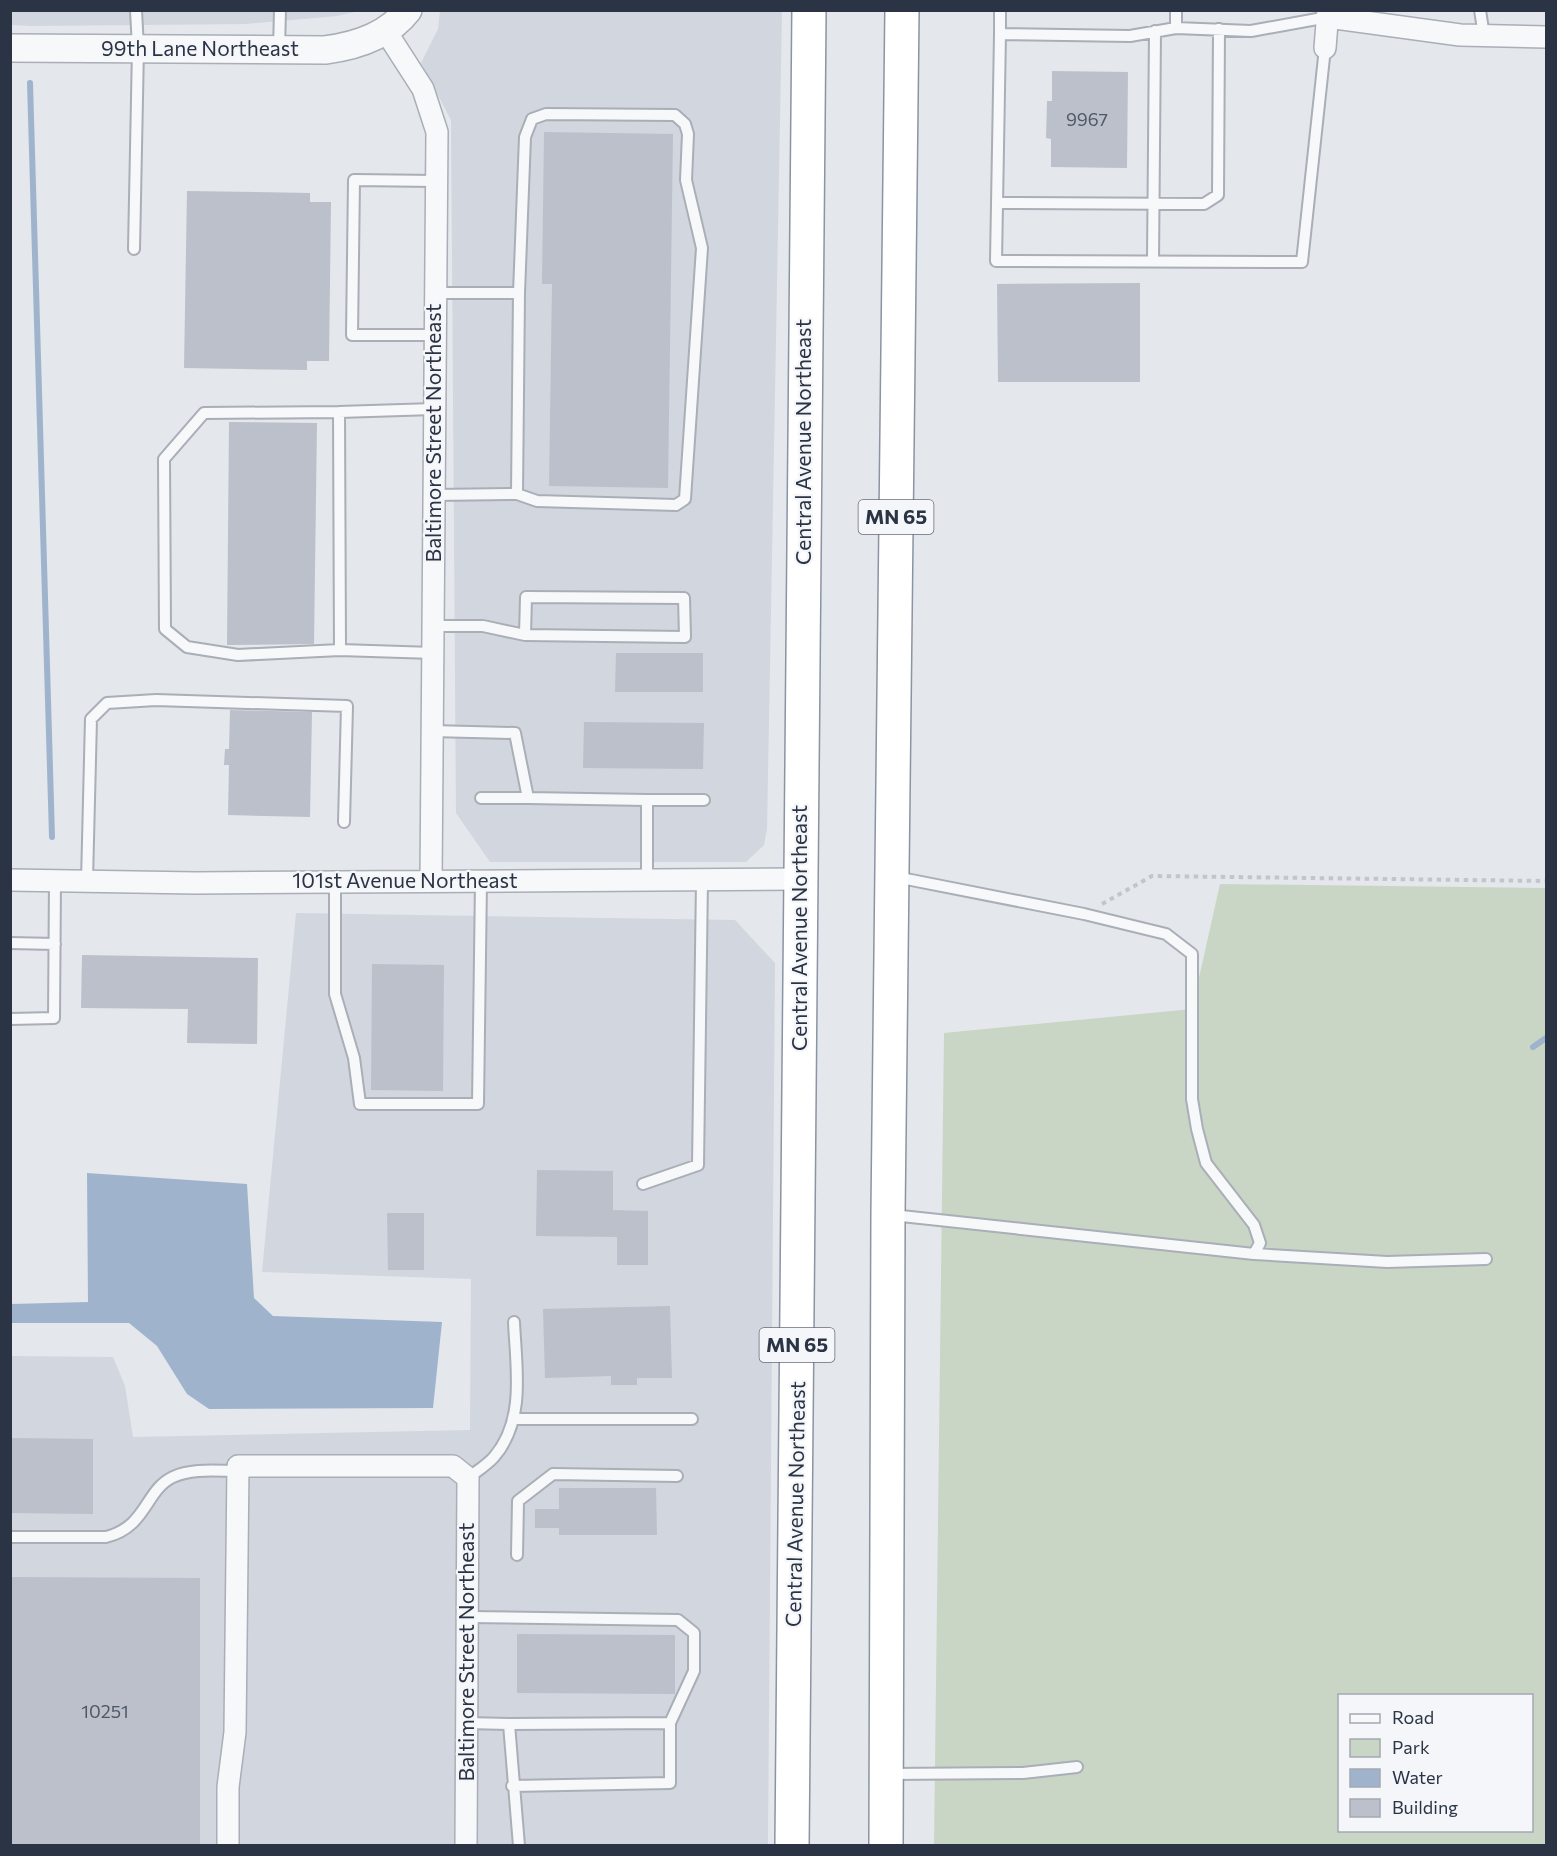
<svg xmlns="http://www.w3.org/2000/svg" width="1557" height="1856" viewBox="0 0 1557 1856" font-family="Commissioner,sans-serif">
	<rect width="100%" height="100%" fill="#e4e7ec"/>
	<path fill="#d2d6de" d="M 11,10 L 359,11 L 337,16 L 246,24 L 32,26 L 11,25 Z
		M 440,11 L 782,11 L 767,829 L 764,845 L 746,862 L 490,862 L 456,813 L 451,120 L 421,63 L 438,29 Z
		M 296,913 L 735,920 L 775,963 L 768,1845 L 11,1846 L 11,1356 L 113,1357 L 125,1386 L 133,1437 L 470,1430 L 471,1279 L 262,1272 Z"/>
	<path fill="#c9d6c5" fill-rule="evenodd" d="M 1220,884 L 1546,888 L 1546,1845 L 934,1846 L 944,1033 L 1192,1009 ZM 1340,1696 L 1532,1696 L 1532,1830 L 1340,1830 Z"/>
	<path fill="#9fb4cc" d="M 87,1173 L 247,1184 L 254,1298 L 273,1316 L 442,1322 L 433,1408 L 209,1409 L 187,1394 L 157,1346 L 129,1323 L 11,1323 L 11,1304 L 88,1302 Z"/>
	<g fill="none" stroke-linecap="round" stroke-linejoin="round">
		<path stroke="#9fb4cc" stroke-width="6" d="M 30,83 L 52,837
			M 1533,1047 L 1546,1038"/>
	</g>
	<path fill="#bbc0ca" d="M 1052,71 L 1128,72 L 1127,168 L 1051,167 L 1051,139 L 1046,138 L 1047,101 L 1052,101 Z
		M 544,132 L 673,134 L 668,488 L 549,486 L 552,284 L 542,284 Z
		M 187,191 L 310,193 L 310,202 L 331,202 L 329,361 L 307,361 L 307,370 L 184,368 Z
		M 1140,283 L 1140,382 L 998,382 L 997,284 Z
		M 229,422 L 317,423 L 314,644 L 227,645 Z
		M 616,653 L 703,653 L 703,692 L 615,692 Z
		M 230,710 L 312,712 L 310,817 L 228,815 L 229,765 L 224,765 L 225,749 L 229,749 Z
		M 584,722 L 704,723 L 703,769 L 583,768 Z
		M 82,955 L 258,958 L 257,1044 L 187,1043 L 188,1009 L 81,1008 Z
		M 372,964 L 444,965 L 443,1091 L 371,1090 Z
		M 537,1170 L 613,1171 L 613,1210 L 648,1211 L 648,1265 L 617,1265 L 617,1237 L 536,1236 Z
		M 387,1213 L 424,1213 L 424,1270 L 388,1270 Z
		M 670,1306 L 672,1378 L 637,1378 L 637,1385 L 611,1385 L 611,1376 L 545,1378 L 543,1309 Z
		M 10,1438 L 93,1439 L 93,1514 L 10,1513 Z
		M 559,1488 L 656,1488 L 657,1535 L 559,1535 L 559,1528 L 535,1528 L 535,1509 L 559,1509 Z
		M 10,1577 L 200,1578 L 200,1845 L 10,1845 Z
		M 517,1634 L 675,1635 L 675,1694 L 517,1693 Z"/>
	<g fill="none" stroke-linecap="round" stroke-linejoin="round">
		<g stroke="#a9aeb7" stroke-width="14">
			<path id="service" d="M 1000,10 L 1000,34 L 1130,36 L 1176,28
				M 1176,10 L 1176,28 L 1251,31 L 1328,17
				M 1480,10 L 1484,36
				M 1000,34 L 996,261 L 1302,262 L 1325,48
				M 279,49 L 280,10
				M 997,203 L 1204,204 L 1218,195 L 1219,29
				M 134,249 L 138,48 L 136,10
				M 1153,261 L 1155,31
				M 435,335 L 352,335 L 354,180 L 436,181
				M 339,412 L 204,413 L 164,459 L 165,629 L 187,647 L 238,655 L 340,650
				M 517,494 L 537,501 L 676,505 L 685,499 L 702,248 L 686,180 L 688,134 L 685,124 L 675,115 L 546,114 L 532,119 L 525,137 L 519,293
				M 434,495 L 517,494 L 519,293 L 436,293
				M 433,626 L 483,626 L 525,635 L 685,637 L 684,598 L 526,597 L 525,635
				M 433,653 L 340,650 L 339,412 L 434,409
				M 432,731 L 515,733 L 528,798 L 647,800 L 647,880
				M 481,798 L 528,798
				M 647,800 L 704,800
				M 896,877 L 1084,914 L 1166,934 L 1192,954 L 1192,1099 L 1197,1129 L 1206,1163 L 1254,1225 L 1260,1243 L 1254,1254
				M 87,881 L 91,719 L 107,703 L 156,700 L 347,706 L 344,822
				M 335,882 L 335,994 L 354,1058 L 360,1104 L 478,1104 L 481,881
				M 10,943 L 55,944
				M 10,1019 L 54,1018 L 55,880
				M 643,1184 L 698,1165 L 702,880
				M 892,1215 L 1254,1254 L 1387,1262 L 1486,1259
				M 514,1419 L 692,1419
				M 468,1478 C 477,1471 487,1465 494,1457 C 526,1420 516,1367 514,1322
				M 10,1537 L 106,1537 C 147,1527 145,1490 173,1477 C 192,1468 217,1471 238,1471
				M 517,1555 L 518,1501 L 553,1474 L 677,1476
				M 467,1617 L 678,1620 L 694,1633 L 694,1671 L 670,1723 L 670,1783 L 512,1786
				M 466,1723 L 509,1724
				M 889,1774 L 1023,1773 L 1077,1767
				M 519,1846 L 509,1724 L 670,1723"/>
		</g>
		<g stroke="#a9aeb7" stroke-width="24">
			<path id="minor" d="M 1328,17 L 1460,35 L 1546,37
				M 385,30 L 423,89 L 437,132 L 431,881
				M 1325,48 L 1328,10
				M 10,880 L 196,883 L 801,879
				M 228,1846 L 228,1787 L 235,1732 L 238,1466 L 453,1466 L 468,1478 L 466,1846"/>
		</g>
		<g stroke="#a9aeb7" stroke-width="30">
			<path id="tertiary" d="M 10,48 L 325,50 C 356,46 388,36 408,10"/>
		</g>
		<g stroke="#8b94a3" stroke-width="36">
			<path id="trunk" d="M 792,1846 L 809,10
				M 886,1846 L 888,1214 L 902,10"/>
		</g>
		<path stroke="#c2c5cb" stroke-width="4" stroke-dasharray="4.5 4.5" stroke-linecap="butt" d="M 1102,904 L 1152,876 L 1546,881"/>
		<use href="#service" stroke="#f7f8fa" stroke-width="10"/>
		<use href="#minor" stroke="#f7f8fa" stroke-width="21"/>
		<use href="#tertiary" stroke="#f7f8fa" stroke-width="27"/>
		<use href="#trunk" stroke="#fff" stroke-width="33"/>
	</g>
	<g text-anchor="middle" stroke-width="4.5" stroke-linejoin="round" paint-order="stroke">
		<g font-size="18" fill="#4f5766">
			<text x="1087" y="126">9967</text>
			<text x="105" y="1718">10251</text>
		</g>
		<g fill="#f4f6f9" stroke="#676e7b" stroke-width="1.5">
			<rect x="858.5" y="500" width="75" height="34" rx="4.5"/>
			<rect x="759.5" y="1328" width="75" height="34" rx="4.5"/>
		</g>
		<g font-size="20" font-weight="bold" fill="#2b3445">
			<text x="896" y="524">MN 65</text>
			<text x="797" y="1352">MN 65</text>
		</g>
		<g font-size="21" fill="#2b3445" stroke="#f4f6f9">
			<text x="200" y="56">99th Lane Northeast</text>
			<text transform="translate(434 433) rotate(-90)" y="7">Baltimore Street Northeast</text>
			<text transform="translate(804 442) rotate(-90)" y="7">Central Avenue Northeast</text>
			<text x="405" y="888">101st Avenue Northeast</text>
			<text transform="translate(800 928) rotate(-90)" y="7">Central Avenue Northeast</text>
			<text transform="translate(796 1504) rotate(-89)" y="7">Central Avenue Northeast</text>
			<text transform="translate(467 1652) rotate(-90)" y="7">Baltimore Street Northeast</text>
		</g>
	</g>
	<rect width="1557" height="1856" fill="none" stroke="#2b3445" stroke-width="24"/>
	<rect x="1338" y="1694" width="195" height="138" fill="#f4f6f9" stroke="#a4a8b1" stroke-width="1.5"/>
	<rect x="1350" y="1714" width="30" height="9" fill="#f7f8fa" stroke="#a4a8b1" stroke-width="1.5"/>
	<text x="1392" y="1724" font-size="18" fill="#2b3445">Road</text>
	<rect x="1350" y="1739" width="30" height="18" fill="#c9d6c5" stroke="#a4a8b1" stroke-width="1.5"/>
	<text x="1392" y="1754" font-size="18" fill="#2b3445">Park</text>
	<rect x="1350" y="1769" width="30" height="18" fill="#9fb4cc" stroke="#a4a8b1" stroke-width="1.5"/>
	<text x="1392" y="1784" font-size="18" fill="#2b3445">Water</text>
	<rect x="1350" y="1799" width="30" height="18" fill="#bbc0ca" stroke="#a4a8b1" stroke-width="1.5"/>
	<text x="1392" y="1814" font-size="18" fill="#2b3445">Building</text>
</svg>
